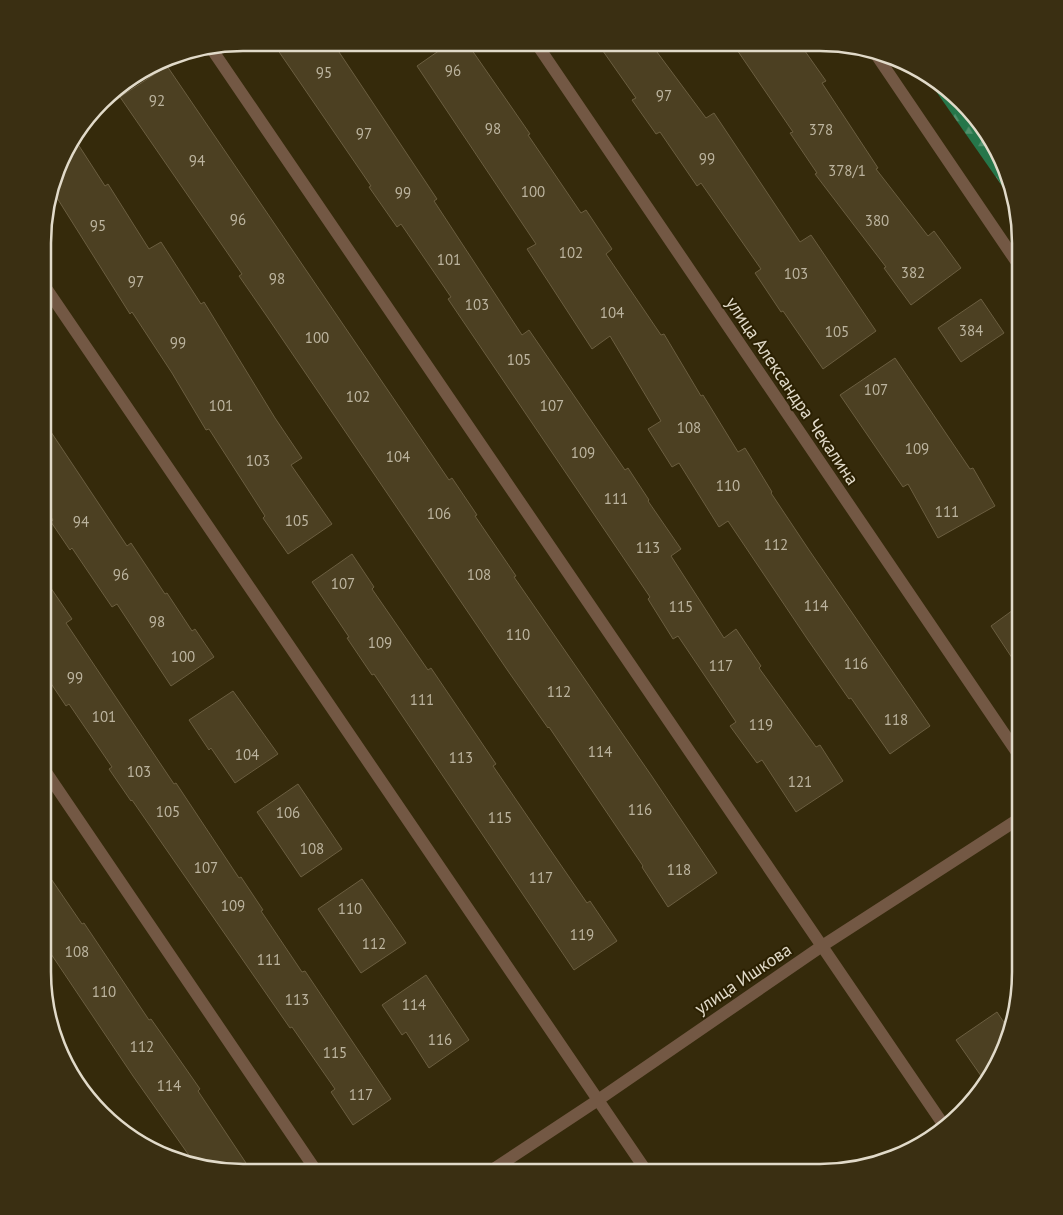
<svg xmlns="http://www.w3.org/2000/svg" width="1063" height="1215" viewBox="0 0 1063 1215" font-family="'PT Sans',sans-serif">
	<defs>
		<pattern id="forest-firs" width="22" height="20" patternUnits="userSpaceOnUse" patternTransform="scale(1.25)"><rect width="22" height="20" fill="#26764a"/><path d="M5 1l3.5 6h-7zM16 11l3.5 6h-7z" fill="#508f6b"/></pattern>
	</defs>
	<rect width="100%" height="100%" fill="#352a0b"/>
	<path fill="url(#forest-firs)" d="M 924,74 L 931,77 L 993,143 L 1014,191 L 1016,206 Z"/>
	<path fill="#4c4022" stroke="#6b5e40" d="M 273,43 L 333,43 L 437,199 L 434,201 L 522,335 L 529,330 L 625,470 L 628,468 L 649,500 L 648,501 L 681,549 L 671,556 L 724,638 L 736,629 L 761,666 L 759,668 L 816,747 L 820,745 L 843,781 L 796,812 L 762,760 L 757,763 L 730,726 L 736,722 L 678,636 L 673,639 L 648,599 L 650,597 L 448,299 L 451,297 L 401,224 L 397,227 L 369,187 L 371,186 Z
		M 450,43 L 467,43 L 530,134 L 528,135 L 581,213 L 586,210 L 612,249 L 606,254 L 661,335 L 664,334 L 701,396 L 703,395 L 738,452 L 745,448 L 772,492 L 771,493 L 809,550 L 930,726 L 890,754 L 851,698 L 849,699 L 808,640 L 728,521 L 719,527 L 679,463 L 672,467 L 648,429 L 661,421 L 610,336 L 592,349 L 527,249 L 536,244 L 417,66 Z
		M 598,44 L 651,44 L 706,118 L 714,113 L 800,242 L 811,235 L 876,331 L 823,369 L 783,311 L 781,312 L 755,273 L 761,269 L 701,183 L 697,186 L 660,132 L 656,134 L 632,100 L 636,98 Z
		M 733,44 L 800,44 L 826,81 L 822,83 L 878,168 L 876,169 L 928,236 L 934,231 L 961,268 L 911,305 L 884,268 L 886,267 L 815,174 L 817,173 L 790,133 L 793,132 Z
		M 167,66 L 449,480 L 452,478 L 477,515 L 475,516 L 516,576 L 514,577 L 651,775 L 717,873 L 668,907 L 642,867 L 643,866 L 549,727 L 548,728 L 508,671 L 266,315 L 239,276 L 242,274 L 120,97 Z
		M 74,138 L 105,186 L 108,184 L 149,249 L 161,242 L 201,304 L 204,302 L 275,418 L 302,458 L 291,465 L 332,524 L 288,554 L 263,518 L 265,516 L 209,429 L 206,430 L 172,373 L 132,312 L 130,314 L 52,190 L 69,143 Z
		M 981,299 L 1004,333 L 961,362 L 938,328 Z
		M 895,358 L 970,469 L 973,468 L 995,506 L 938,538 L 908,484 L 903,487 L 840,395 Z
		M 45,423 L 127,546 L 131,543 L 165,594 L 167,593 L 192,631 L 195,629 L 214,657 L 171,686 L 117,604 L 112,607 L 72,548 L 70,550 L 51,522 L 53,520 L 45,508 Z
		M 352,554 L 374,587 L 372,589 L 428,670 L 431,668 L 496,764 L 493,766 L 547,845 L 587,903 L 590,901 L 617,941 L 574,970 L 374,674 L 372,675 L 347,638 L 349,637 L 312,582 Z
		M 44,578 L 72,619 L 66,623 L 174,784 L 176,783 L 239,878 L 241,877 L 263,910 L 261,911 L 302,972 L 305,971 L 391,1099 L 353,1125 L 331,1092 L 335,1089 L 292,1027 L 290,1028 L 132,800 L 131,801 L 109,769 L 112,767 L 69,704 L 66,706 L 44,673 Z
		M 1020,605 L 1020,670 L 991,626 Z
		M 233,691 L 278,754 L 235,783 L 211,748 L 209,750 L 189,720 Z
		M 298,784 L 342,849 L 301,877 L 257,812 Z
		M 43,867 L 82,924 L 84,923 L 149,1020 L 151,1019 L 177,1056 L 200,1089 L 198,1091 L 252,1172 L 230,1172 L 193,1161 L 133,1076 L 43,942 Z
		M 362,879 L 406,943 L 361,973 L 318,909 Z
		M 426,975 L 469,1040 L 429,1068 L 406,1032 L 402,1035 L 382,1005 Z
		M 997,1012 L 1007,1027 L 993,1072 L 986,1083 L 956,1040 Z"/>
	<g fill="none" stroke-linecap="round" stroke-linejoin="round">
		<path stroke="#735844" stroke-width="12" d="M 536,43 L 1020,757
			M 211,48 L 945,1127
			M 877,56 L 1020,267
			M 46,288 L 647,1172
			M 44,769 L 317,1172
			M 489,1172 L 598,1100 L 822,946 L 1020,818"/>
	</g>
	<g text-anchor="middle" stroke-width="4" stroke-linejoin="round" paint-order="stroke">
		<g font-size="15" fill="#bcb49f">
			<text x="453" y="76">96</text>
			<text x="324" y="78">95</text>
			<text x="664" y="101">97</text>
			<text x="157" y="106">92</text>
			<text x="493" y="134">98</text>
			<text x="821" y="135">378</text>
			<text x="364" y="139">97</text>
			<text x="707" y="164">99</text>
			<text x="197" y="166">94</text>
			<text x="847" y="176">378/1</text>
			<text x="533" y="197">100</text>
			<text x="403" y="198">99</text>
			<text x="238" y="225">96</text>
			<text x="877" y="226">380</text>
			<text x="98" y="231">95</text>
			<text x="571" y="258">102</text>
			<text x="449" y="265">101</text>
			<text x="913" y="278">382</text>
			<text x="796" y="279">103</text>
			<text x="277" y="284">98</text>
			<text x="136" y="287">97</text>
			<text x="477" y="310">103</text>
			<text x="612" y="318">104</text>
			<text x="971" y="336">384</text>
			<text x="837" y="337">105</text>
			<text x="317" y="343">100</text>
			<text x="178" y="348">99</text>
			<text x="519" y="365">105</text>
			<text x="876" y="395">107</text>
			<text x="358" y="402">102</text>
			<text x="221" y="411">101</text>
			<text x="552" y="411">107</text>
			<text x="689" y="433">108</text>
			<text x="917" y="454">109</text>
			<text x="583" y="458">109</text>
			<text x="398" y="462">104</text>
			<text x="258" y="466">103</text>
			<text x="728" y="491">110</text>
			<text x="616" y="504">111</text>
			<text x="947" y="517">111</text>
			<text x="439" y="519">106</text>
			<text x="297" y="526">105</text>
			<text x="81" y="527">94</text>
			<text x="776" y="550">112</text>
			<text x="648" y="553">113</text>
			<text x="121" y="580">96</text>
			<text x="479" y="580">108</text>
			<text x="343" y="589">107</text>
			<text x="816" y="611">114</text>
			<text x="681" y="612">115</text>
			<text x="157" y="627">98</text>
			<text x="518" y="640">110</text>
			<text x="380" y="648">109</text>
			<text x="183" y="662">100</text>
			<text x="856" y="669">116</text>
			<text x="721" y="671">117</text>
			<text x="75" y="683">99</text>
			<text x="559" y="697">112</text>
			<text x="422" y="705">111</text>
			<text x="104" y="722">101</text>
			<text x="896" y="725">118</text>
			<text x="761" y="730">119</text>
			<text x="600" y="757">114</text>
			<text x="247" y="760">104</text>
			<text x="461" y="763">113</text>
			<text x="139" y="777">103</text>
			<text x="800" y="787">121</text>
			<text x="640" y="815">116</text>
			<text x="168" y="817">105</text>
			<text x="288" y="818">106</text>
			<text x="500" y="823">115</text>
			<text x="312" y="854">108</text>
			<text x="206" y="873">107</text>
			<text x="679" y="875">118</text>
			<text x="541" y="883">117</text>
			<text x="233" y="911">109</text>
			<text x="350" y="914">110</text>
			<text x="582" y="940">119</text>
			<text x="374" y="949">112</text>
			<text x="77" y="957">108</text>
			<text x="269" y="965">111</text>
			<text x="104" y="997">110</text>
			<text x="297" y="1005">113</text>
			<text x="414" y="1010">114</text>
			<text x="440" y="1045">116</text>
			<text x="142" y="1052">112</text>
			<text x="335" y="1058">115</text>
			<text x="169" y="1091">114</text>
			<text x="361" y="1100">117</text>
		</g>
		<g font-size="18" fill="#e1dac9" stroke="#2b2002">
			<text transform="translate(792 391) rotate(56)" y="6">улица Александра Чекалина</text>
			<text transform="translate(743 979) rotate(-34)" y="6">улица Ишкова</text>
		</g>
	</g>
	<path d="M0 0H1063V1215H0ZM243 51H820A192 192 0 0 1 1012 243V972A192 192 0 0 1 820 1164H243A192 192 0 0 1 51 972V243A192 192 0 0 1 243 51Z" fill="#3a2f12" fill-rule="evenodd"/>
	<path fill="none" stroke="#e1dac9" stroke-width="2.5" d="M243 51H820A192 192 0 0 1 1012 243V972A192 192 0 0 1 820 1164H243A192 192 0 0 1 51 972V243A192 192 0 0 1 243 51Z"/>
</svg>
